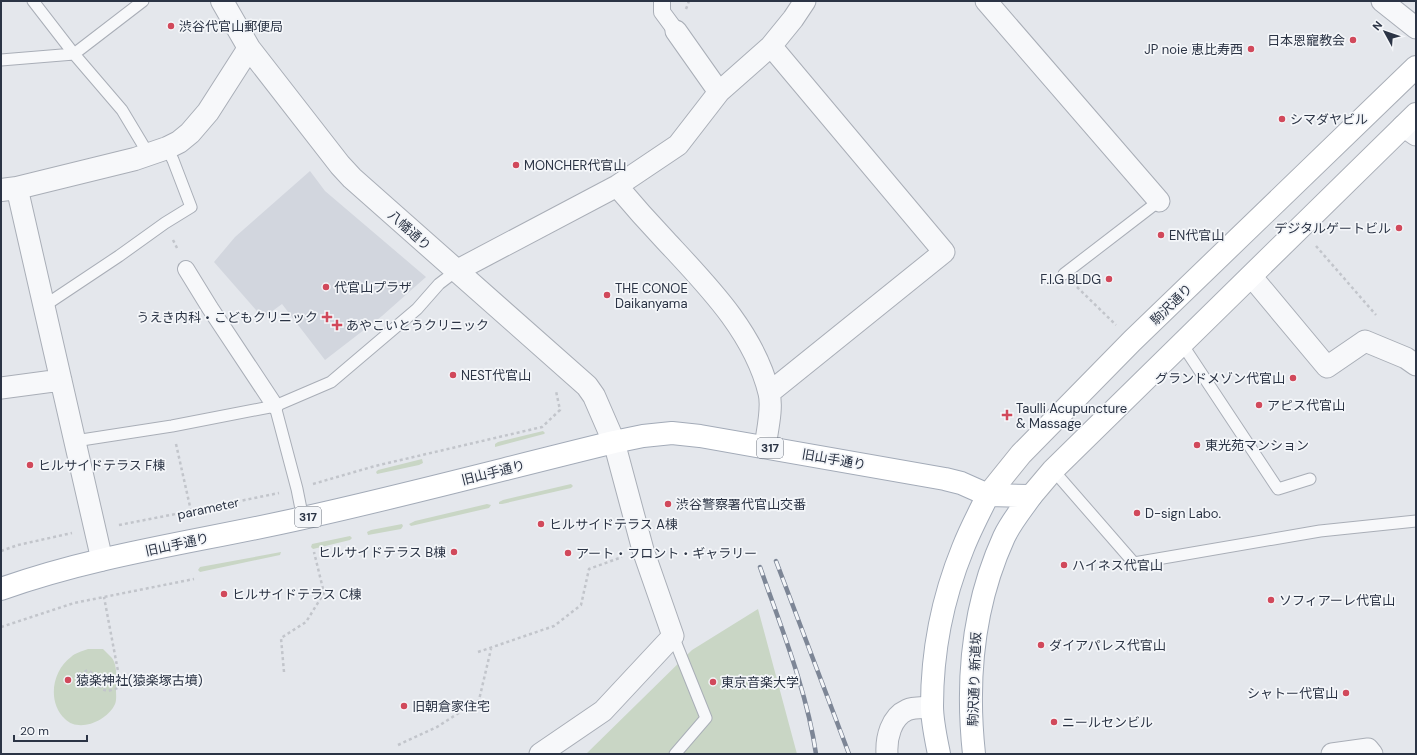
<svg xmlns="http://www.w3.org/2000/svg" width="1417" height="755" viewBox="0 0 1417 755" font-family="'DM Sans','Noto Sans JP',sans-serif">
	<rect width="100%" height="100%" fill="#e4e7ec"/>
	<path fill="#d2d6de" d="M 310,171 L 325,191 L 426,277 L 382,316 L 325,360 L 282,304 L 263,318 L 214,262 L 235,237 Z"/>
	<path fill="#c9d6c5" d="M 543,431 L 545,433 L 544,434 L 495,447 L 495,444 L 498,442 Z
		M 422,459 L 423,463 L 419,465 L 377,474 L 376,472 L 378,470 Z
		M 571,484 L 573,486 L 571,488 L 502,504 L 499,504 L 499,502 L 503,500 Z
		M 487,504 L 491,505 L 489,508 L 411,526 L 409,524 L 415,521 Z
		M 402,524 L 403,526 L 401,529 L 368,535 L 367,532 L 371,530 Z
		M 350,536 L 352,538 L 350,540 L 313,549 L 311,547 L 312,544 Z
		M 281,552 L 280,555 L 200,572 L 198,570 L 200,567 Z
		M 758,609 L 797,754 L 586,754 L 692,650 Z
		M 88,649 L 103,649 C 106,652 109,655 112,658 C 118,666 116,681 116,691 C 116,695 117,702 114,706 C 106,721 79,733 65,719 C 47,702 52,671 71,657 C 75,653 83,651 88,649 Z"/>
	<g fill="none" stroke-linecap="round" stroke-linejoin="round">
		<g stroke="#a9aeb7" stroke-width="13">
			<path id="service" d="M 33,1 L 74,54 L 122,110 L 149,155
				M 1,60 L 74,54 L 143,1
				M 1064,274 L 1159,201
				M 44,306 L 119,256 L 165,223 L 191,207 L 173,160 L 167,148
				M 1182,344 L 1278,489 L 1310,479
				M 275,406 L 297,489 L 303,519
				M 75,441 L 172,426 L 275,406 L 331,382 L 417,309 L 439,284 L 456,271
				M 1053,470 L 1134,563 L 1320,531 L 1416,521
				M 673,636 L 706,718 L 675,754"/>
		</g>
		<g stroke="#a9aeb7" stroke-width="18">
			<path id="pedestrian" d="M 662,1 L 662,12 L 676,31
				M 186,269 L 210,308 L 275,406"/>
		</g>
		<g stroke="#a9aeb7" stroke-width="23">
			<path id="minor" d="M 986,1 L 1159,201
				M 1382,1 L 1416,28
				M 676,31 L 719,92
				M 1403,126 L 1416,135
				M 617,186 C 633,205 649,223 666,241 C 707,285 754,332 769,393 C 773,408 767,431 765,447
				M 17,188 L 102,560
				M 456,271 L 617,186 L 678,145 L 719,92 L 771,46 L 793,19 L 805,1
				M 1251,276 L 1327,367 L 1365,341 L 1406,358 L 1416,365
				M 1,388 L 61,380
				M 769,393 L 944,252 L 771,46
				M 540,754 L 603,711 L 673,636 L 643,550 L 614,442
				M 887,754 C 886,738 891,717 907,710 C 914,707 924,708 932,707
				M 1332,754 L 1368,749 L 1372,754"/>
		</g>
		<g stroke="#a9aeb7" stroke-width="24">
			<path id="tertiary" d="M 222,1 L 249,48 L 340,165 L 352,178 L 587,386 L 594,396 L 614,442
				M 1,190 L 17,188 L 135,159 L 167,148 L 179,142 L 190,133 L 208,112 L 249,48"/>
		</g>
		<g stroke="#a9aeb7" stroke-width="24">
			<path id="secondary" d="M 988,495 L 1021,454 L 1132,341 L 1416,67
				M 1031,496 L 1053,470 L 1416,114"/>
		</g>
		<g stroke="#a3abb8" stroke-width="24">
			<path id="primary" d="M 1,589 C 99,554 202,541 303,518 C 407,495 511,467 614,442 L 643,436 L 672,433 L 700,436 L 945,479 L 961,483 L 988,495 L 1031,496
				M 939,754 C 936,739 932,721 932,706 C 932,652 943,597 963,548 C 970,530 979,513 988,495
				M 974,754 C 966,680 973,605 1004,537 C 1011,522 1022,509 1031,496"/>
		</g>
		<path stroke="#c2c5cb" stroke-width="2.5" stroke-dasharray="3 3" stroke-linecap="butt" d="M 686,9 L 689,1
			M 173,240 L 178,250
			M 1316,246 L 1376,315
			M 1077,287 L 1116,325
			M 176,444 L 191,511
			M 313,484 L 375,466 L 542,427 L 560,410 L 556,391
			M 119,525 L 191,511 L 279,493
			M 1,551 L 18,545 L 72,533
			M 1,627 L 74,603 L 194,579
			M 478,652 L 554,626 L 581,605 L 589,569 L 622,557
			M 284,672 L 281,638 L 306,622 L 324,593 L 314,552
			M 79,674 L 88,670 C 96,675 100,680 101,689 L 108,691 L 121,687 L 104,597
			M 398,745 L 437,727 L 479,700 L 491,649"/>
		<use href="#service" stroke="#f7f8fa" stroke-width="11"/>
		<use href="#pedestrian" stroke="#f7f8fa" stroke-width="16"/>
		<use href="#minor" stroke="#f7f8fa" stroke-width="21"/>
		<use href="#tertiary" stroke="#f7f8fa" stroke-width="22"/>
		<use href="#secondary" stroke="#fff" stroke-width="22"/>
		<use href="#primary" stroke="#fff" stroke-width="22"/>
		<g stroke="#7d8696" stroke-width="4.5">
			<path id="rail" d="M 776,561 L 849,754
				M 760,567 C 781,627 807,691 816,754"/>
		</g>
		<use href="#rail" stroke="#f4f6f9" stroke-width="3" stroke-dasharray="9" stroke-linecap="butt"/>
	</g>
	<g fill="#d1495b" stroke="#f4f6f9" stroke-width="1.5">
		<circle cx="171" cy="26" r="4"/>
		<circle cx="1353" cy="40" r="4"/>
		<circle cx="1251" cy="49" r="4"/>
		<circle cx="1282" cy="119" r="4"/>
		<circle cx="516" cy="165" r="4"/>
		<circle cx="1399" cy="228" r="4"/>
		<circle cx="1161" cy="235" r="4"/>
		<circle cx="1109" cy="279" r="4"/>
		<circle cx="326" cy="287" r="4"/>
		<circle cx="607" cy="295" r="4"/>
		<path d="M325 311h4v4h4v4h-4v4h-4v-4h-4v-4h4z"/>
		<path d="M335 319h4v4h4v4h-4v4h-4v-4h-4v-4h4z"/>
		<circle cx="453" cy="375" r="4"/>
		<circle cx="1293" cy="378" r="4"/>
		<circle cx="1259" cy="405" r="4"/>
		<path d="M1005 409h4v4h4v4h-4v4h-4v-4h-4v-4h4z"/>
		<circle cx="1197" cy="445" r="4"/>
		<circle cx="30" cy="465" r="4"/>
		<circle cx="668" cy="504" r="4"/>
		<circle cx="1137" cy="513" r="4"/>
		<circle cx="541" cy="524" r="4"/>
		<circle cx="454" cy="552" r="4"/>
		<circle cx="568" cy="553" r="4"/>
		<circle cx="1064" cy="565" r="4"/>
		<circle cx="224" cy="594" r="4"/>
		<circle cx="1271" cy="600" r="4"/>
		<circle cx="1041" cy="645" r="4"/>
		<circle cx="68" cy="680" r="4"/>
		<circle cx="713" cy="682" r="4"/>
		<circle cx="1346" cy="693" r="4"/>
		<circle cx="404" cy="706" r="4"/>
		<circle cx="1054" cy="722" r="4"/>
	</g>
	<g text-anchor="middle" stroke-width="3.5" stroke-linejoin="round" paint-order="stroke">
		<g fill="#f4f6f9" stroke="#676e7b" stroke-width="1">
			<rect x="757" y="438" width="26" height="20" rx="3"/>
			<rect x="295" y="507" width="26" height="20" rx="3"/>
		</g>
		<g font-size="12" font-weight="bold" fill="#2b3445">
			<text x="770" y="452">317</text>
			<text x="308" y="521">317</text>
		</g>
		<g font-size="13" fill="#2b3445" stroke="#f4f6f9" text-anchor="start">
			<text x="179" y="31">渋谷代官山郵便局</text>
			<text x="1345" y="45" text-anchor="end">日本恩寵教会</text>
			<text x="1243" y="54" text-anchor="end">JP noie 恵比寿西</text>
			<text x="1290" y="124">シマダヤビル</text>
			<text x="524" y="170">MONCHER代官山</text>
			<text x="1391" y="233" text-anchor="end">デジタルゲートビル</text>
			<text x="1169" y="240">EN代官山</text>
			<text x="1101" y="284" text-anchor="end">F.I.G BLDG</text>
			<text x="334" y="292">代官山プラザ</text>
			<text x="615" y="293">THE CONOE<tspan x="615" dy="15">Daikanyama</tspan></text>
			<text x="318" y="322" text-anchor="end">うえき内科・こどもクリニック</text>
			<text x="346" y="330">あやこいとうクリニック</text>
			<text x="461" y="380">NEST代官山</text>
			<text x="1285" y="383" text-anchor="end">グランドメゾン代官山</text>
			<text x="1267" y="410">アピス代官山</text>
			<text x="1016" y="413">Taulli Acupuncture<tspan x="1016" dy="15">&amp; Massage</tspan></text>
			<text x="1205" y="450">東光苑マンション</text>
			<text x="38" y="470">ヒルサイドテラス F棟</text>
			<text x="676" y="509">渋谷警察署代官山交番</text>
			<text x="1145" y="518">D-sign Labo.</text>
			<text x="549" y="529">ヒルサイドテラス A棟</text>
			<text x="446" y="557" text-anchor="end">ヒルサイドテラス B棟</text>
			<text x="576" y="558">アート・フロント・ギャラリー</text>
			<text x="1072" y="570">ハイネス代官山</text>
			<text x="232" y="599">ヒルサイドテラス C棟</text>
			<text x="1279" y="605">ソフィアーレ代官山</text>
			<text x="1049" y="650">ダイアパレス代官山</text>
			<text x="76" y="685">猿楽神社(猿楽塚古墳)</text>
			<text x="721" y="687">東京音楽大学</text>
			<text x="1338" y="698" text-anchor="end">シャトー代官山</text>
			<text x="412" y="711">旧朝倉家住宅</text>
			<text x="1062" y="727">ニールセンビル</text>
		</g>
		<g font-size="13" fill="#2b3445" stroke="#f4f6f9">
			<text transform="translate(410 230) rotate(42)" y="5">八幡通り</text>
			<text transform="translate(1171 304) rotate(-44)" y="5">駒沢通り</text>
			<text transform="translate(834 459) rotate(10)" y="5">旧山手通り</text>
			<text transform="translate(493 472) rotate(-14)" y="5">旧山手通り</text>
			<text transform="translate(208 508) rotate(-12)" y="5">parameter</text>
			<text transform="translate(177 544) rotate(-12)" y="5">旧山手通り</text>
			<text transform="translate(974 679) rotate(-88)" y="5">駒沢通り 新道坂</text>
		</g>
	</g>
	<rect width="1417" height="755" fill="none" stroke="#2b3445" stroke-width="4"/>
	<g transform="translate(1385 32) rotate(310)" stroke="#f4f6f9" stroke-width="3" paint-order="stroke">
	<path d="M0-3L7 15L0 10L-7 15Z" fill="#2b3445"/>
	<text y="-6" font-size="11" font-weight="bold" text-anchor="middle" fill="#2b3445">N</text>
	</g>
	<path d="M14 735v6h73v-6" fill="none" stroke="#2b3445" stroke-width="2"/>
	<text x="20" y="735" font-size="12" fill="#2b3445" stroke="#f4f6f9" stroke-width="3" paint-order="stroke">20 m</text>
</svg>
